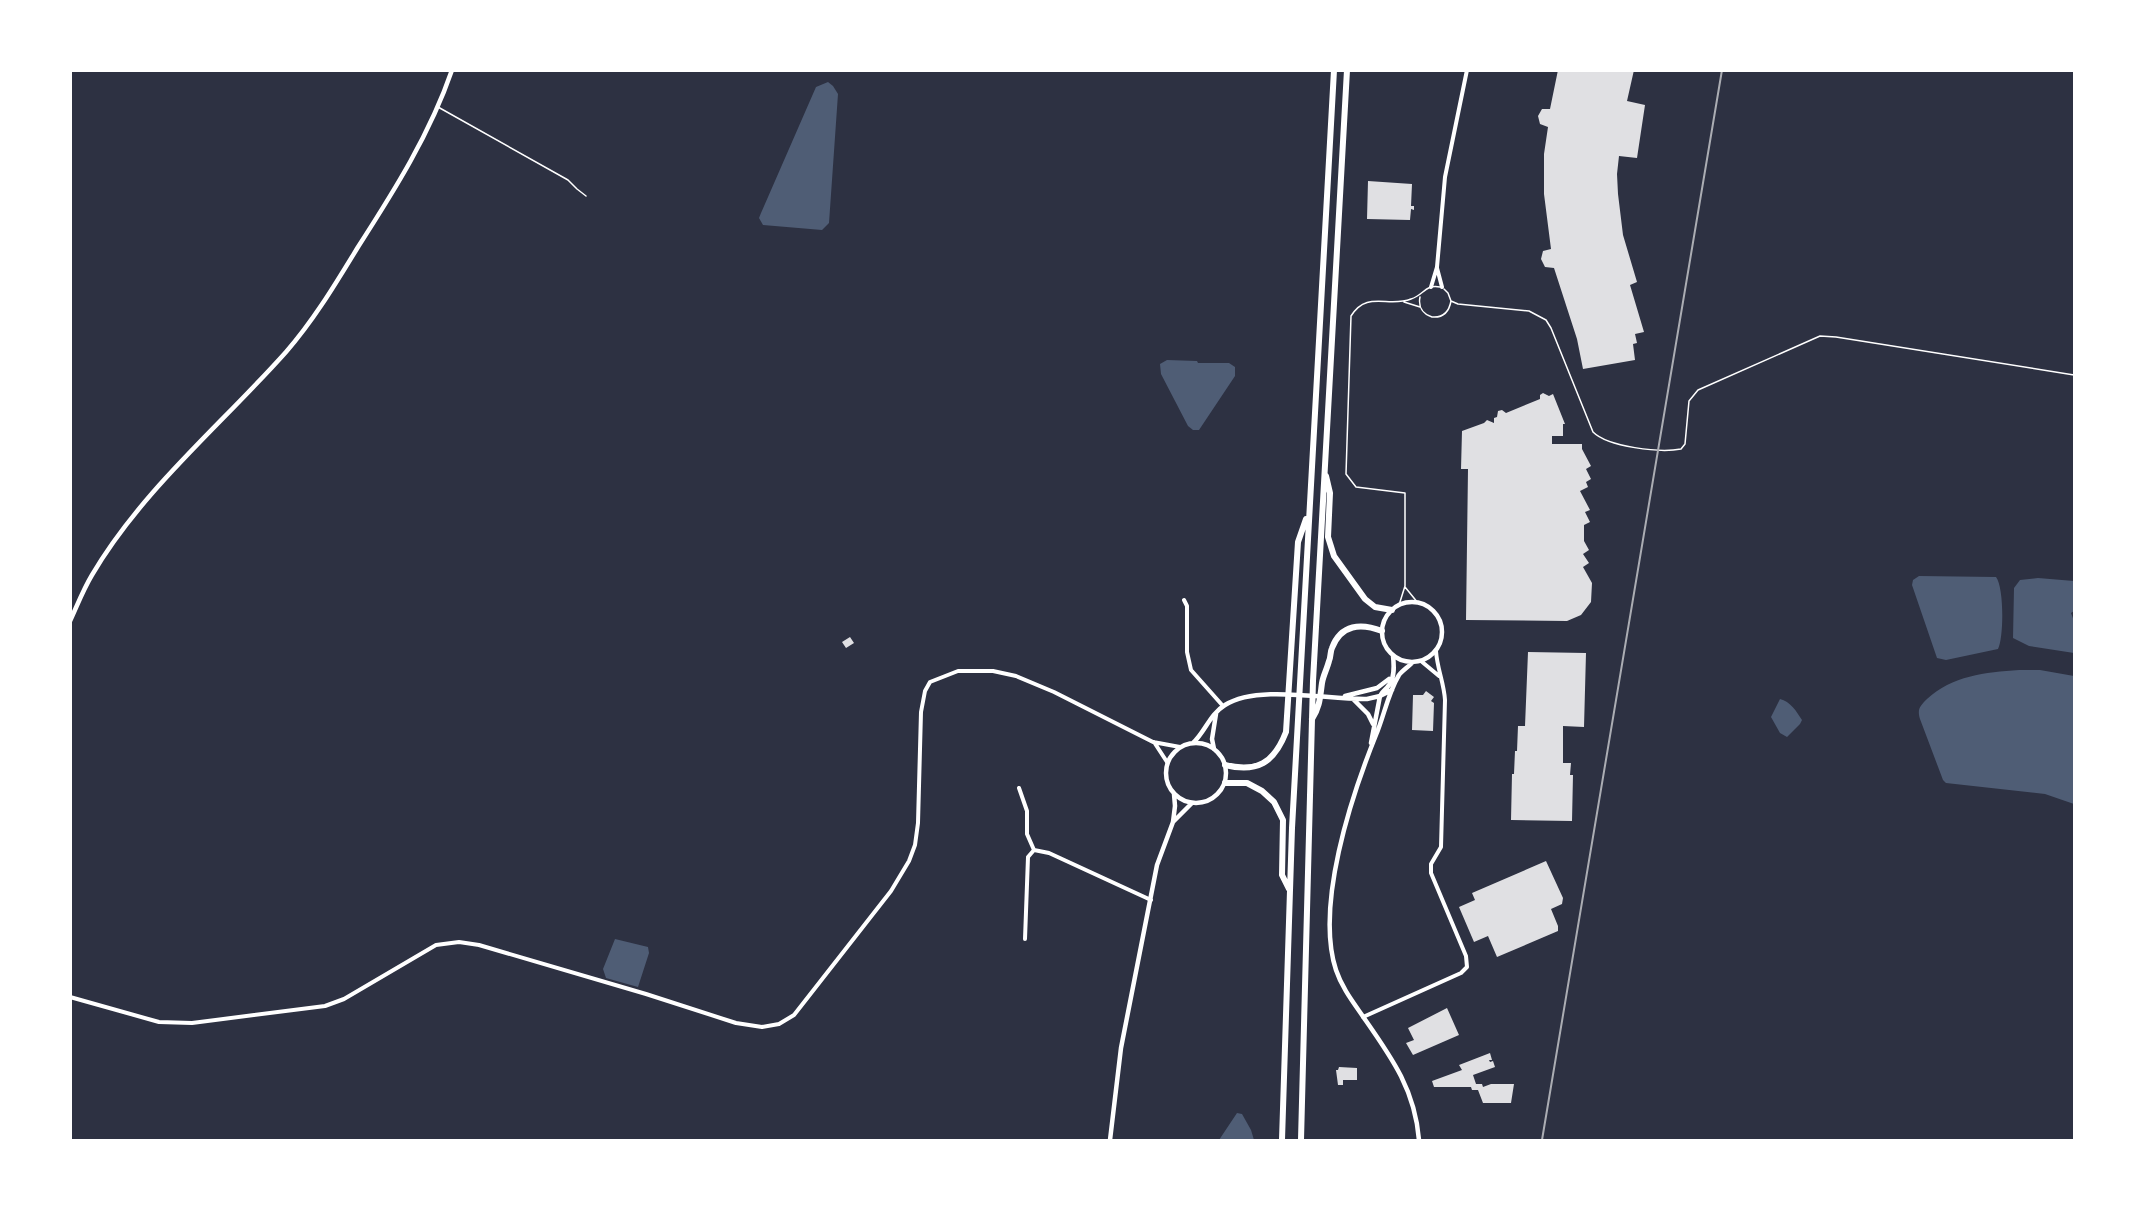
<svg xmlns="http://www.w3.org/2000/svg" width="2145" height="1211" viewBox="0 0 2145 1211" font-family="Poppins,sans-serif">
	<rect width="100%" height="100%" fill="#2d3142"/>
	<path fill="#4f5d75" d="M 828,82 L 833,86 L 838,94 L 829,223 L 822,230 L 763,225 L 759,218 L 761,213 L 816,87 Z
		M 1167,360 L 1197,361 L 1198,363 L 1229,363 L 1235,367 L 1235,376 L 1199,430 L 1193,430 L 1188,426 L 1161,374 L 1160,364 Z
		M 1919,576 L 1996,577 C 2004,587 2004,637 1998,649 L 1946,660 L 1937,658 L 1912,585 L 1913,580 Z
		M 2038,578 L 2074,581 L 2074,611 L 2071,613 L 2074,621 L 2074,653 L 2029,646 L 2013,638 L 2014,588 L 2020,580 Z
		M 2019,670 L 2040,670 L 2074,676 L 2074,804 L 2045,794 L 1946,783 L 1943,780 L 1920,719 C 1917,709 1920,706 1927,699 C 1952,676 1985,672 2019,670 Z
		M 1780,699 C 1790,701 1797,712 1802,720 L 1800,724 L 1787,737 L 1780,733 L 1771,717 Z
		M 615,939 L 648,947 L 649,953 L 638,987 L 606,978 L 603,969 Z
		M 1237,1113 L 1242,1114 L 1251,1130 L 1254,1140 L 1219,1140 Z"/>
	<path fill="#e0e0e3" d="M 1558,70 L 1634,70 L 1627,101 L 1645,105 L 1637,158 L 1619,156 L 1617,174 L 1618,194 L 1623,235 L 1637,282 L 1630,285 L 1644,332 L 1635,334 L 1637,343 L 1633,344 L 1635,360 L 1583,369 L 1577,339 L 1554,268 L 1545,267 L 1541,259 L 1543,251 L 1551,249 L 1544,194 L 1544,154 L 1548,127 L 1540,124 L 1538,116 L 1542,109 L 1550,109 Z
		M 1368,181 L 1412,184 L 1411,206 L 1414,206 L 1414,210 L 1411,209 L 1410,220 L 1367,219 Z
		M 1543,393 L 1549,396 L 1553,394 L 1565,424 L 1563,424 L 1563,436 L 1552,436 L 1552,444 L 1582,444 L 1582,449 L 1591,466 L 1586,469 L 1591,479 L 1586,482 L 1588,487 L 1580,491 L 1590,510 L 1585,512 L 1590,522 L 1584,525 L 1584,541 L 1589,550 L 1583,554 L 1589,563 L 1583,567 L 1592,583 L 1591,602 L 1581,615 L 1567,621 L 1466,620 L 1468,469 L 1461,469 L 1462,431 L 1484,423 L 1487,420 L 1494,423 L 1494,418 L 1497,417 L 1498,411 L 1502,410 L 1506,413 L 1540,399 L 1540,395 Z
		M 850,637 L 854,643 L 846,648 L 842,642 Z
		M 1528,652 L 1586,653 L 1584,727 L 1563,726 L 1563,763 L 1571,763 L 1570,775 L 1573,775 L 1572,821 L 1511,820 L 1512,774 L 1514,774 L 1515,751 L 1517,751 L 1518,726 L 1525,726 Z
		M 1426,691 L 1434,697 L 1431,701 L 1434,703 L 1433,731 L 1412,730 L 1413,695 L 1423,695 Z
		M 1546,861 L 1563,898 L 1562,904 L 1551,909 L 1558,926 L 1558,931 L 1497,957 L 1488,936 L 1474,942 L 1459,907 L 1475,900 L 1472,893 Z
		M 1447,1008 L 1459,1035 L 1413,1055 L 1406,1043 L 1414,1040 L 1408,1028 Z
		M 1490,1053 L 1492,1060 L 1489,1060 L 1490,1062 L 1493,1061 L 1495,1067 L 1473,1075 L 1476,1084 L 1482,1084 L 1483,1087 L 1491,1084 L 1514,1084 L 1511,1103 L 1483,1103 L 1478,1090 L 1472,1090 L 1471,1087 L 1434,1087 L 1432,1081 L 1462,1070 L 1459,1065 Z
		M 1339,1067 L 1357,1068 L 1357,1080 L 1343,1080 L 1343,1085 L 1338,1085 L 1336,1070 L 1338,1070 Z"/>
	<g fill="none" stroke-linecap="round" stroke-linejoin="round">
		<path stroke="#fff" stroke-width="1.5" d="M 438,107 L 568,180 L 577,189 L 586,196
			M 1444,289 L 1448,293 L 1451,301 L 1458,304 L 1529,311 L 1546,320 L 1551,328 L 1593,432 C 1608,447 1660,453 1681,449 L 1685,444 L 1689,401 L 1698,390 L 1820,336 L 1836,337 L 2074,375
			M 1420,297 C 1418,307 1423,314 1432,317 C 1443,318 1449,312 1451,301
			M 1404,302 L 1420,307
			M 1405,587 L 1418,603
			M 1399,605 L 1405,586 L 1405,493 L 1356,487 L 1346,474 L 1351,316 C 1367,290 1388,308 1411,299 C 1424,295 1425,284 1440,287"/>
		<path stroke="#fff" stroke-width="4" d="M 1437,268 L 1442,287
			M 1431,287 L 1437,267 L 1445,177 L 1467,70
			M 1184,600 L 1187,606 L 1187,652 L 1191,670 L 1223,706
			M 1421,661 L 1439,676
			M 1154,742 L 1167,762
			M 1019,788 L 1027,811 L 1027,834 L 1034,850
			M 1034,850 L 1049,853 L 1151,900
			M 1025,939 L 1028,857 L 1034,850
			M 70,997 L 159,1022 L 192,1023 L 325,1006 L 344,999 L 436,945 L 459,942 L 479,945 L 646,994 L 736,1023 L 762,1027 L 779,1024 L 794,1015 L 891,891 L 909,861 L 915,845 L 918,823 L 921,712 L 925,691 L 930,682 L 958,671 L 993,671 L 1016,676 L 1054,692 L 1153,742 L 1180,747
			M 1363,1017 L 1461,973 L 1467,967 L 1466,956 L 1431,873 L 1431,864 L 1441,847 L 1445,700 C 1444,683 1437,668 1436,651"/>
		<path stroke="#fff" stroke-width="4.5" d="M1382 632a30 30 0 1 1 60 0a30 30 0 1 1-60 0Z
			M 70,621 C 77,606 83,590 92,575 C 142,490 221,425 286,352 C 314,320 336,283 358,247 C 394,191 430,134 452,70
			M 1412,663 C 1408,667 1402,671 1399,675 C 1388,693 1384,716 1376,735 C 1351,797 1315,906 1336,970 C 1342,988 1353,1002 1364,1018 C 1392,1058 1415,1090 1419,1140
			M 1345,696 L 1377,688 L 1389,679
			M 1353,699 L 1368,714 L 1373,724
			M1166 773a30 30 0 1 1 60 0a30 30 0 1 1-60 0Z
			M 1193,743 C 1205,732 1210,714 1225,705 C 1258,684 1328,700 1367,699 L 1380,696 L 1392,690
			M 1371,743 L 1380,696 C 1383,690 1386,690 1389,685 C 1395,677 1394,665 1393,656
			M 1214,749 L 1212,739 L 1216,714
			M 1173,822 L 1192,803
			M 1110,1140 L 1121,1048 L 1157,865 L 1173,822 L 1175,806 L 1174,794"/>
		<path stroke="#fff" stroke-width="6" d="M 1326,476 L 1330,493 L 1328,537 L 1334,556 L 1365,599 L 1375,607 L 1392,610
			M 1312,719 C 1320,707 1320,697 1322,683 C 1323,676 1327,669 1329,661 C 1331,657 1330,652 1332,648 C 1341,624 1361,623 1382,631
			M 1225,765 C 1257,773 1274,763 1286,732 L 1298,542 L 1306,519
			M 1225,783 L 1247,783 L 1262,791 L 1274,802 L 1283,820 L 1282,875 L 1289,889
			M 1282,1140 L 1292,828 L 1334,70
			M 1301,1140 L 1313,681 L 1347,70"/>
		<path stroke="#abadb3" stroke-width="2" d="M 1542,1140 L 1722,70"/>
	</g>
	<rect width="2145" height="1211" fill="none" stroke="#ffffff" stroke-width="144"/>
</svg>
